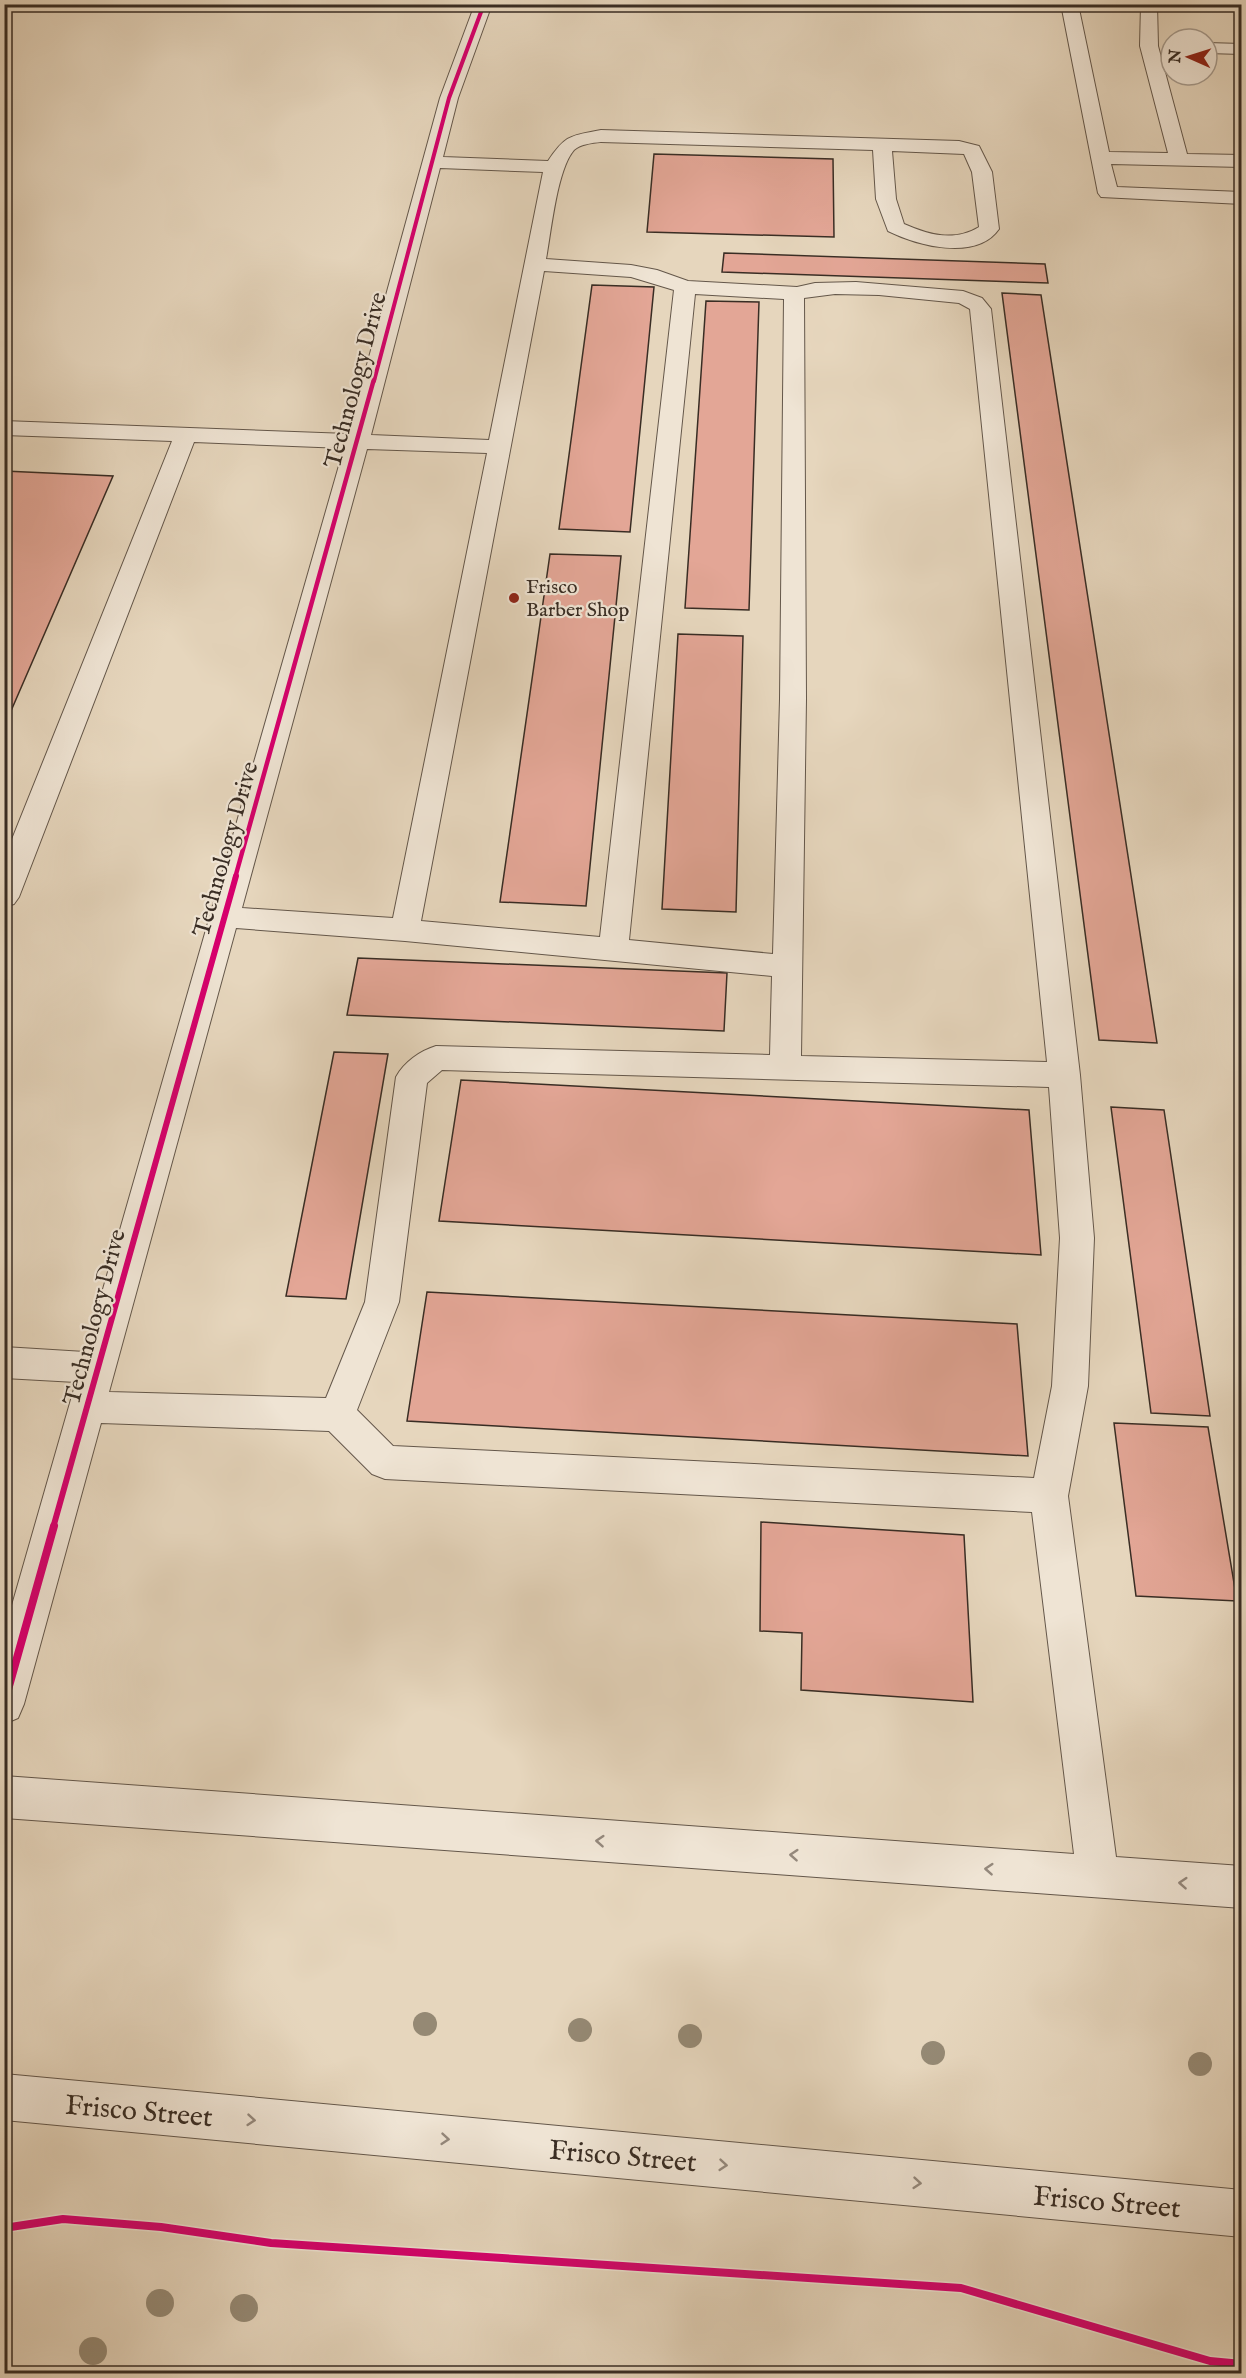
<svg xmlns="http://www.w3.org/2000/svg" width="1246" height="2378" viewBox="0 0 1246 2378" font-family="'IM FELL English',serif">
	<rect width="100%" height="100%" fill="#e6d6bd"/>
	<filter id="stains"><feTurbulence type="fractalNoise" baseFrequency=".00333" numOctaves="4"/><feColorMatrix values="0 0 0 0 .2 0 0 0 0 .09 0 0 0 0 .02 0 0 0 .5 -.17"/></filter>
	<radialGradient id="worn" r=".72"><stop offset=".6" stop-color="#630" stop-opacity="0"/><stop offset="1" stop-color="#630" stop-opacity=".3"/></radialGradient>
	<path fill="#e3a696" stroke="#392d24" stroke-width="1.5" d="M 654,154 L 833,159 L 834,237 L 647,232 Z
		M 724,253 L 1045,264 L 1048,283 L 722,272 Z
		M 592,285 L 654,287 L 630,532 L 559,529 Z
		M 1002,293 L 1041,295 L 1157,1043 L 1099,1040 Z
		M 706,301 L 759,302 L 749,610 L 685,608 Z
		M 4,471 L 113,476 L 4,727 Z
		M 550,554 L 621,556 L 586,906 L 500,902 Z
		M 678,634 L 743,636 L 736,912 L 662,909 Z
		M 358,958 L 727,973 L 724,1031 L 347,1015 Z
		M 334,1052 L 388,1054 L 346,1299 L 286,1296 Z
		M 461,1080 L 1029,1110 L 1041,1255 L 439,1221 Z
		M 1111,1107 L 1164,1110 L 1210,1416 L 1151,1413 Z
		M 427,1292 L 1017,1324 L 1028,1456 L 407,1421 Z
		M 1114,1423 L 1208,1427 L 1237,1601 L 1136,1596 Z
		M 761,1522 L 964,1535 L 973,1702 L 801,1690 L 802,1633 L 760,1631 Z"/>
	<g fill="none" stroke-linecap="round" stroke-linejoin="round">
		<g stroke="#64574a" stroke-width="2">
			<path id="minor" d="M 475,4 L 492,4 L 458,98 L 443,157 L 548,161 C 566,134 571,136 601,130 L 959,141 L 979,146 L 992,172 L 999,229 C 976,262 916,245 888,231 L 876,199 L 873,150 L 601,142 C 592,143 581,144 574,150 C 557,169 551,233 546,259 L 631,265 L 657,270 L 688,281 L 797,287 L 815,283 L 856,282 L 963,291 L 982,298 L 991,309 L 1080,1075 L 1094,1238 L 1088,1386 L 1068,1496 L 1116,1857 L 1242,1866 L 1242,1908 L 4,1818 L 4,1776 L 1074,1854 L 1032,1512 L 385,1479 L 372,1474 L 329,1431 L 101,1423 L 24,1704 L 18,1718 L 4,1724 L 4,1633 L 76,1382 L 4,1378 L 4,1347 L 85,1352 L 344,448 L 194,442 L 19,897 L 14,904 L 4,907 L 4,859 L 172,441 L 4,435 L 4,421 L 348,434 L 440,98 ZM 892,151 L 964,154 L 972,172 L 979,227 C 954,242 929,235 904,224 L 896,199 ZM 440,168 L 543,172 L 489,440 L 371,435 ZM 544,271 L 631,277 L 674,290 L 600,937 L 421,921 ZM 695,294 L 784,299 L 780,699 L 773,954 L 629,940 ZM 835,294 L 879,295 L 959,303 L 970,309 L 1047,1062 L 801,1056 L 806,699 L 804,298 ZM 367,449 L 487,453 L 393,918 L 242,908 ZM 236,928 L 405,941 L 772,976 L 770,1055 L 436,1046 C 420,1051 404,1062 396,1077 L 365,1302 L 326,1398 L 109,1392 ZM 442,1070 L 1049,1087 L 1060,1238 L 1052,1386 L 1034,1478 L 393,1446 L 357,1410 L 399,1302 L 427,1083 Z
				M 1061,4 L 1078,4 L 1109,152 L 1168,153 L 1140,46 L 1141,4 L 1157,4 L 1158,46 L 1187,154 L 1242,155 L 1242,167 L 1111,164 L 1117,187 L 1242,192 L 1242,204 L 1101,197 L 1098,193 Z
				M 1207,43 L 1242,44 L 1242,54 L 1207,53 Z
				M 4,2074 L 1242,2190 L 1242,2237 L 4,2120 Z"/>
		</g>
		<use href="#minor" fill="#efe4d4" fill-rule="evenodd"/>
		<g stroke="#efe4d4" stroke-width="6">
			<path id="cycleway-far3" d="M 374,381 L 449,98 L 484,4"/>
		</g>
		<g stroke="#efe4d4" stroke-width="8">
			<path id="cycleway-far2" d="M 235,878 L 374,379"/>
		</g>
		<g stroke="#efe4d4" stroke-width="10">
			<path id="cycleway-far1" d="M 53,1528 L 236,876"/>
		</g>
		<g stroke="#efe4d4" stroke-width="11">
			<path id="cycleway" d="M 4,1704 L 54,1526
				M 4,2228 L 63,2219 L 161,2227 L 271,2243 L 961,2288 L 1210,2361 L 1242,2364"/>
		</g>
		<use href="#cycleway-far3" stroke="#d6006c" stroke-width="4"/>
		<use href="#cycleway-far2" stroke="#d6006c" stroke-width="4.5"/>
		<use href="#cycleway-far1" stroke="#d6006c" stroke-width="6"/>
		<use href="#cycleway" stroke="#d6006c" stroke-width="8"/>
	</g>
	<g fill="#958974">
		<circle cx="425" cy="2024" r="12"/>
		<circle cx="580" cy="2030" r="12"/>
		<circle cx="690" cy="2036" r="12"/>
		<circle cx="933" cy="2053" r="12"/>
		<circle cx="1200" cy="2064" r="12"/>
		<circle cx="160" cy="2303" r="14"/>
		<circle cx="244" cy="2308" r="14"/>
		<circle cx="93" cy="2351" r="14"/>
	</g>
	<defs><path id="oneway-chevron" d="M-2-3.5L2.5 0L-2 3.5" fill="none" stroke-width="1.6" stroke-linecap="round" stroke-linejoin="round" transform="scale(1.5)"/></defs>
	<g stroke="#94887c">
		<use href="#oneway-chevron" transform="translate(600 1841) rotate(-176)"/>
		<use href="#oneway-chevron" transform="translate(794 1855) rotate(-176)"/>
		<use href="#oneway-chevron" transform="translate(989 1869) rotate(-176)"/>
		<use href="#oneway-chevron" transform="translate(1183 1883) rotate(-176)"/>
		<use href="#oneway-chevron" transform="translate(251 2120) rotate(5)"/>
		<use href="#oneway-chevron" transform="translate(445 2139) rotate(5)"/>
		<use href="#oneway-chevron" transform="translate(723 2165) rotate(5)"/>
		<use href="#oneway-chevron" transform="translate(917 2183) rotate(5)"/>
	</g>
	<circle fill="#8f2418" stroke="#efe4d4" stroke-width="2" cx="514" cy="598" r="6"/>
	<g text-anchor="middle" stroke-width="4.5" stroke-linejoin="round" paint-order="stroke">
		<g font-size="20" fill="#392d24" stroke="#efe4d4" text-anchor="start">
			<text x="526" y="593">Frisco<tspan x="526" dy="23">Barber Shop</tspan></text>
		</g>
		<g font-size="24" fill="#392d24" stroke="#efe4d4">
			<text transform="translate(355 380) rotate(-75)" y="8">Technology Drive</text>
			<text transform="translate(225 849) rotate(-74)" y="8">Technology Drive</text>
			<text transform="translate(94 1317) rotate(-75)" y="8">Technology Drive</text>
		</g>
		<g font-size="28" fill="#392d24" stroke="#efe4d4">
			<text transform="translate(139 2110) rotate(5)" y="10">Frisco Street</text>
			<text transform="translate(623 2155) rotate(5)" y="10">Frisco Street</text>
			<text transform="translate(1107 2201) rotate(5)" y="10">Frisco Street</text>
		</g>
	</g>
	<rect width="1246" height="2378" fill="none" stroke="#e6d6bd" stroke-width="24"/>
	<rect x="6" y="6" width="1234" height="2366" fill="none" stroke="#392d24" stroke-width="3"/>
	<rect x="12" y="12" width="1222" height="2354" fill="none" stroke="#392d24" stroke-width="1.5"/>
	<g transform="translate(1189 57) rotate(273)"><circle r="28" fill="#efe4d4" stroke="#a69b8e" stroke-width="1.5"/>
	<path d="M0-4.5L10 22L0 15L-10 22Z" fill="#8f2418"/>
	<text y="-9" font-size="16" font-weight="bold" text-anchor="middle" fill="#392d24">N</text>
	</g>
	<rect width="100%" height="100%" filter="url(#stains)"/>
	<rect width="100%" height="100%" fill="url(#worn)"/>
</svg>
